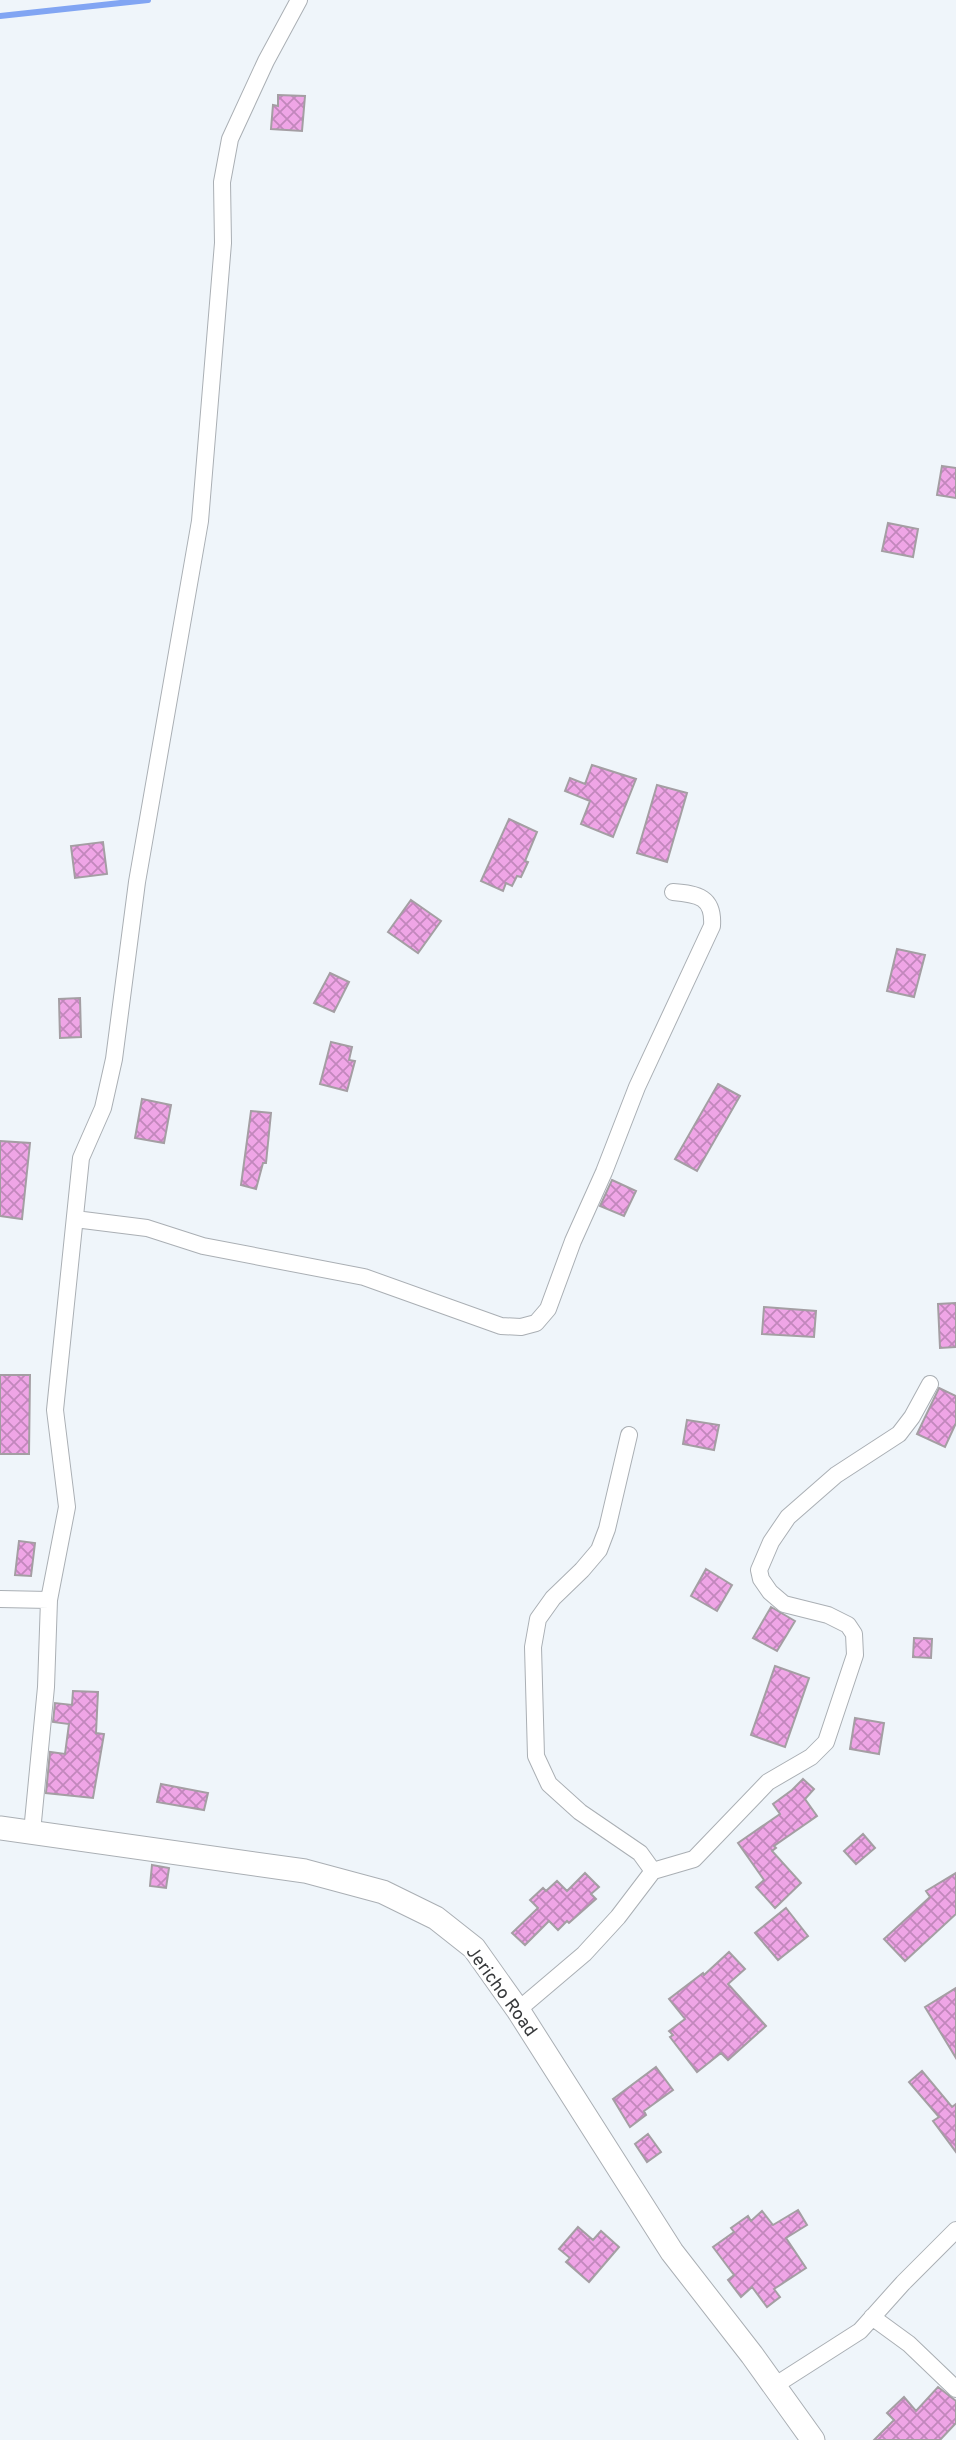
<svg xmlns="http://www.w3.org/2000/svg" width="956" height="2440" viewBox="0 0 956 2440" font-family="Overpass,sans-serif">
	<defs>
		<pattern id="building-cross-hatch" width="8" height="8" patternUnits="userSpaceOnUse" patternTransform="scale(1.75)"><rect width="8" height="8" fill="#efa5e6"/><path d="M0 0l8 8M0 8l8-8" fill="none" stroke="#c287bc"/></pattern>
	</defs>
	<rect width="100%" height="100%" fill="#eff5fa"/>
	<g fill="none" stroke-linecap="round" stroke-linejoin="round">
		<path stroke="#81a5f3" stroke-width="6" d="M 0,16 L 148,0"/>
	</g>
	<path fill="url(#building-cross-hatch)" stroke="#a49ea3" stroke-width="2" d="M 278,95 L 305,96 L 302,131 L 271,129 L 273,105 L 278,106 Z
		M 942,466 L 956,468 L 956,498 L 937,495 Z
		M 888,523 L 918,529 L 913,557 L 882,551 Z
		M 592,765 L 636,779 L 613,837 L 581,824 L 590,801 L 565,791 L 570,778 L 585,784 Z
		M 657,785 L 687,793 L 667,862 L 637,853 Z
		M 509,819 L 537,832 L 525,861 L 528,862 L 521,877 L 517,876 L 512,886 L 506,883 L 503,891 L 481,881 Z
		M 103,842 L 107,874 L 75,878 L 71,846 Z
		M 411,900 L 441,921 L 418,953 L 388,932 Z
		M 897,949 L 925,955 L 914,997 L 887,991 Z
		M 330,973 L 349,982 L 334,1012 L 314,1003 Z
		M 80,998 L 81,1037 L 60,1038 L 59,999 Z
		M 331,1042 L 352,1047 L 349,1060 L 355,1061 L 347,1091 L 320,1084 Z
		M 718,1084 L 740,1096 L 697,1171 L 675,1159 Z
		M 142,1099 L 171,1105 L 164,1143 L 135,1138 Z
		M 251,1111 L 271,1113 L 266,1163 L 263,1163 L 256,1189 L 241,1185 Z
		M 0,1141 L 30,1143 L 22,1219 L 0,1216 Z
		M 612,1180 L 636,1191 L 624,1216 L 600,1206 Z
		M 956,1303 L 956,1347 L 940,1348 L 938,1304 Z
		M 764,1307 L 816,1311 L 814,1337 L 762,1334 Z
		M 0,1375 L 30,1375 L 29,1454 L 0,1454 Z
		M 939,1388 L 956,1396 L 956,1423 L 945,1447 L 917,1434 Z
		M 687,1420 L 719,1425 L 714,1450 L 683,1444 Z
		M 19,1541 L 35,1543 L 31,1576 L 15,1575 Z
		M 706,1569 L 732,1585 L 717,1611 L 691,1596 Z
		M 771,1607 L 795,1621 L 777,1651 L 753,1638 Z
		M 914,1638 L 932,1639 L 931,1658 L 913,1657 Z
		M 775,1666 L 809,1678 L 785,1747 L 751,1735 Z
		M 73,1691 L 98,1692 L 96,1733 L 104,1734 L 93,1798 L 46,1793 L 50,1752 L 65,1754 L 69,1724 L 53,1722 L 55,1703 L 72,1705 Z
		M 855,1718 L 884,1723 L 879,1754 L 850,1749 Z
		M 803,1779 L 814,1789 L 805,1799 L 817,1816 L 774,1846 L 776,1848 L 772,1851 L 801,1883 L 775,1908 L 756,1887 L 764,1880 L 738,1843 L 780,1814 L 773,1804 L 792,1790 Z
		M 161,1784 L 208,1793 L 204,1810 L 157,1802 Z
		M 863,1834 L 875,1848 L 856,1864 L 844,1851 Z
		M 152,1865 L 169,1868 L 166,1888 L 150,1886 Z
		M 585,1873 L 599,1887 L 591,1894 L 596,1899 L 569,1923 L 567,1921 L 558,1930 L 549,1921 L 525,1945 L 512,1933 L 538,1908 L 530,1900 L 543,1888 L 546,1891 L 557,1881 L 567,1891 Z
		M 956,1873 L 956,1914 L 905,1961 L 884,1939 L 930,1897 L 926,1891 Z
		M 786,1908 L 808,1936 L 778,1960 L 755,1933 Z
		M 729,1952 L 745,1969 L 728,1984 L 766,2026 L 728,2060 L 721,2053 L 697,2072 L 670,2037 L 673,2035 L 669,2031 L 685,2019 L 669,1999 L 703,1973 L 704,1975 Z
		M 956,1988 L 956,2058 L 925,2007 Z
		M 656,2067 L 673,2090 L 644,2111 L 646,2115 L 630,2127 L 613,2099 Z
		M 922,2071 L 952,2107 L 956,2104 L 956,2152 L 933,2121 L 939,2117 L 909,2082 Z
		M 648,2134 L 661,2152 L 647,2162 L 635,2144 Z
		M 798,2210 L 807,2225 L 786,2238 L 806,2268 L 774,2289 L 780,2297 L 767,2307 L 752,2287 L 741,2297 L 728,2280 L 734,2275 L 713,2247 L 734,2232 L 731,2228 L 748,2216 L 751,2221 L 762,2211 L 773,2225 Z
		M 578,2227 L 593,2240 L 601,2231 L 619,2247 L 589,2282 L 566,2262 L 570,2258 L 559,2249 Z
		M 938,2387 L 956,2401 L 956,2423 L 940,2440 L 874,2440 L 894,2420 L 887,2413 L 904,2397 L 916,2411 Z"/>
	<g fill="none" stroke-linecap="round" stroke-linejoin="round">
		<g stroke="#aaafb4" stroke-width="18">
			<path id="street" d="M 75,1219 L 147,1228 L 203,1246 L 364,1277 L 501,1326 L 521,1327 L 536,1323 L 548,1309 L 573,1241 L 604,1172 L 637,1087 L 712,926 C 714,897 698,894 673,892
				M 0,1599 L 49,1600
				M 32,1832 L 46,1687 L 49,1600 L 67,1507 L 55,1410 L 81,1158 L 103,1108 L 114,1059 L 137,882 L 200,521 L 223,243 L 222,182 L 230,139 L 266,61 L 299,0
				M 653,1871 L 694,1859 L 768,1782 L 811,1757 L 826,1742 L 855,1655 L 854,1634 L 848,1625 L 828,1615 L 784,1604 L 770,1592 L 761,1579 L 759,1570 L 771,1542 L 788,1517 L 836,1475 L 899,1434 L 912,1417 L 930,1384
				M 518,2010 L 584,1954 L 618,1917 L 653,1871 L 640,1853 L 580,1812 L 549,1784 L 536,1756 L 533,1647 L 538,1619 L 553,1598 L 582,1570 L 599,1550 L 607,1529 L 629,1435
				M 872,2317 L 909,2344 L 956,2389
				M 774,2386 L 860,2331 L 903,2283 L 956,2230"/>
		</g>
		<g stroke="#aaafb4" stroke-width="25">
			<path id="secondary" d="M 0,1828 L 305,1871 L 383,1892 L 436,1918 L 474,1948 L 518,2010 L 672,2252 L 752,2355 L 813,2440"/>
		</g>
		<use href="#street" stroke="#fff" stroke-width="16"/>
		<use href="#secondary" stroke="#fff" stroke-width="23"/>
	</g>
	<g text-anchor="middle" stroke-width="6" stroke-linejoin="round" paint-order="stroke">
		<g font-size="18" fill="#37393b" stroke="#fff">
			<text transform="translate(502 1991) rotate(54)" y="6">Jericho Road</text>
		</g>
	</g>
</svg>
